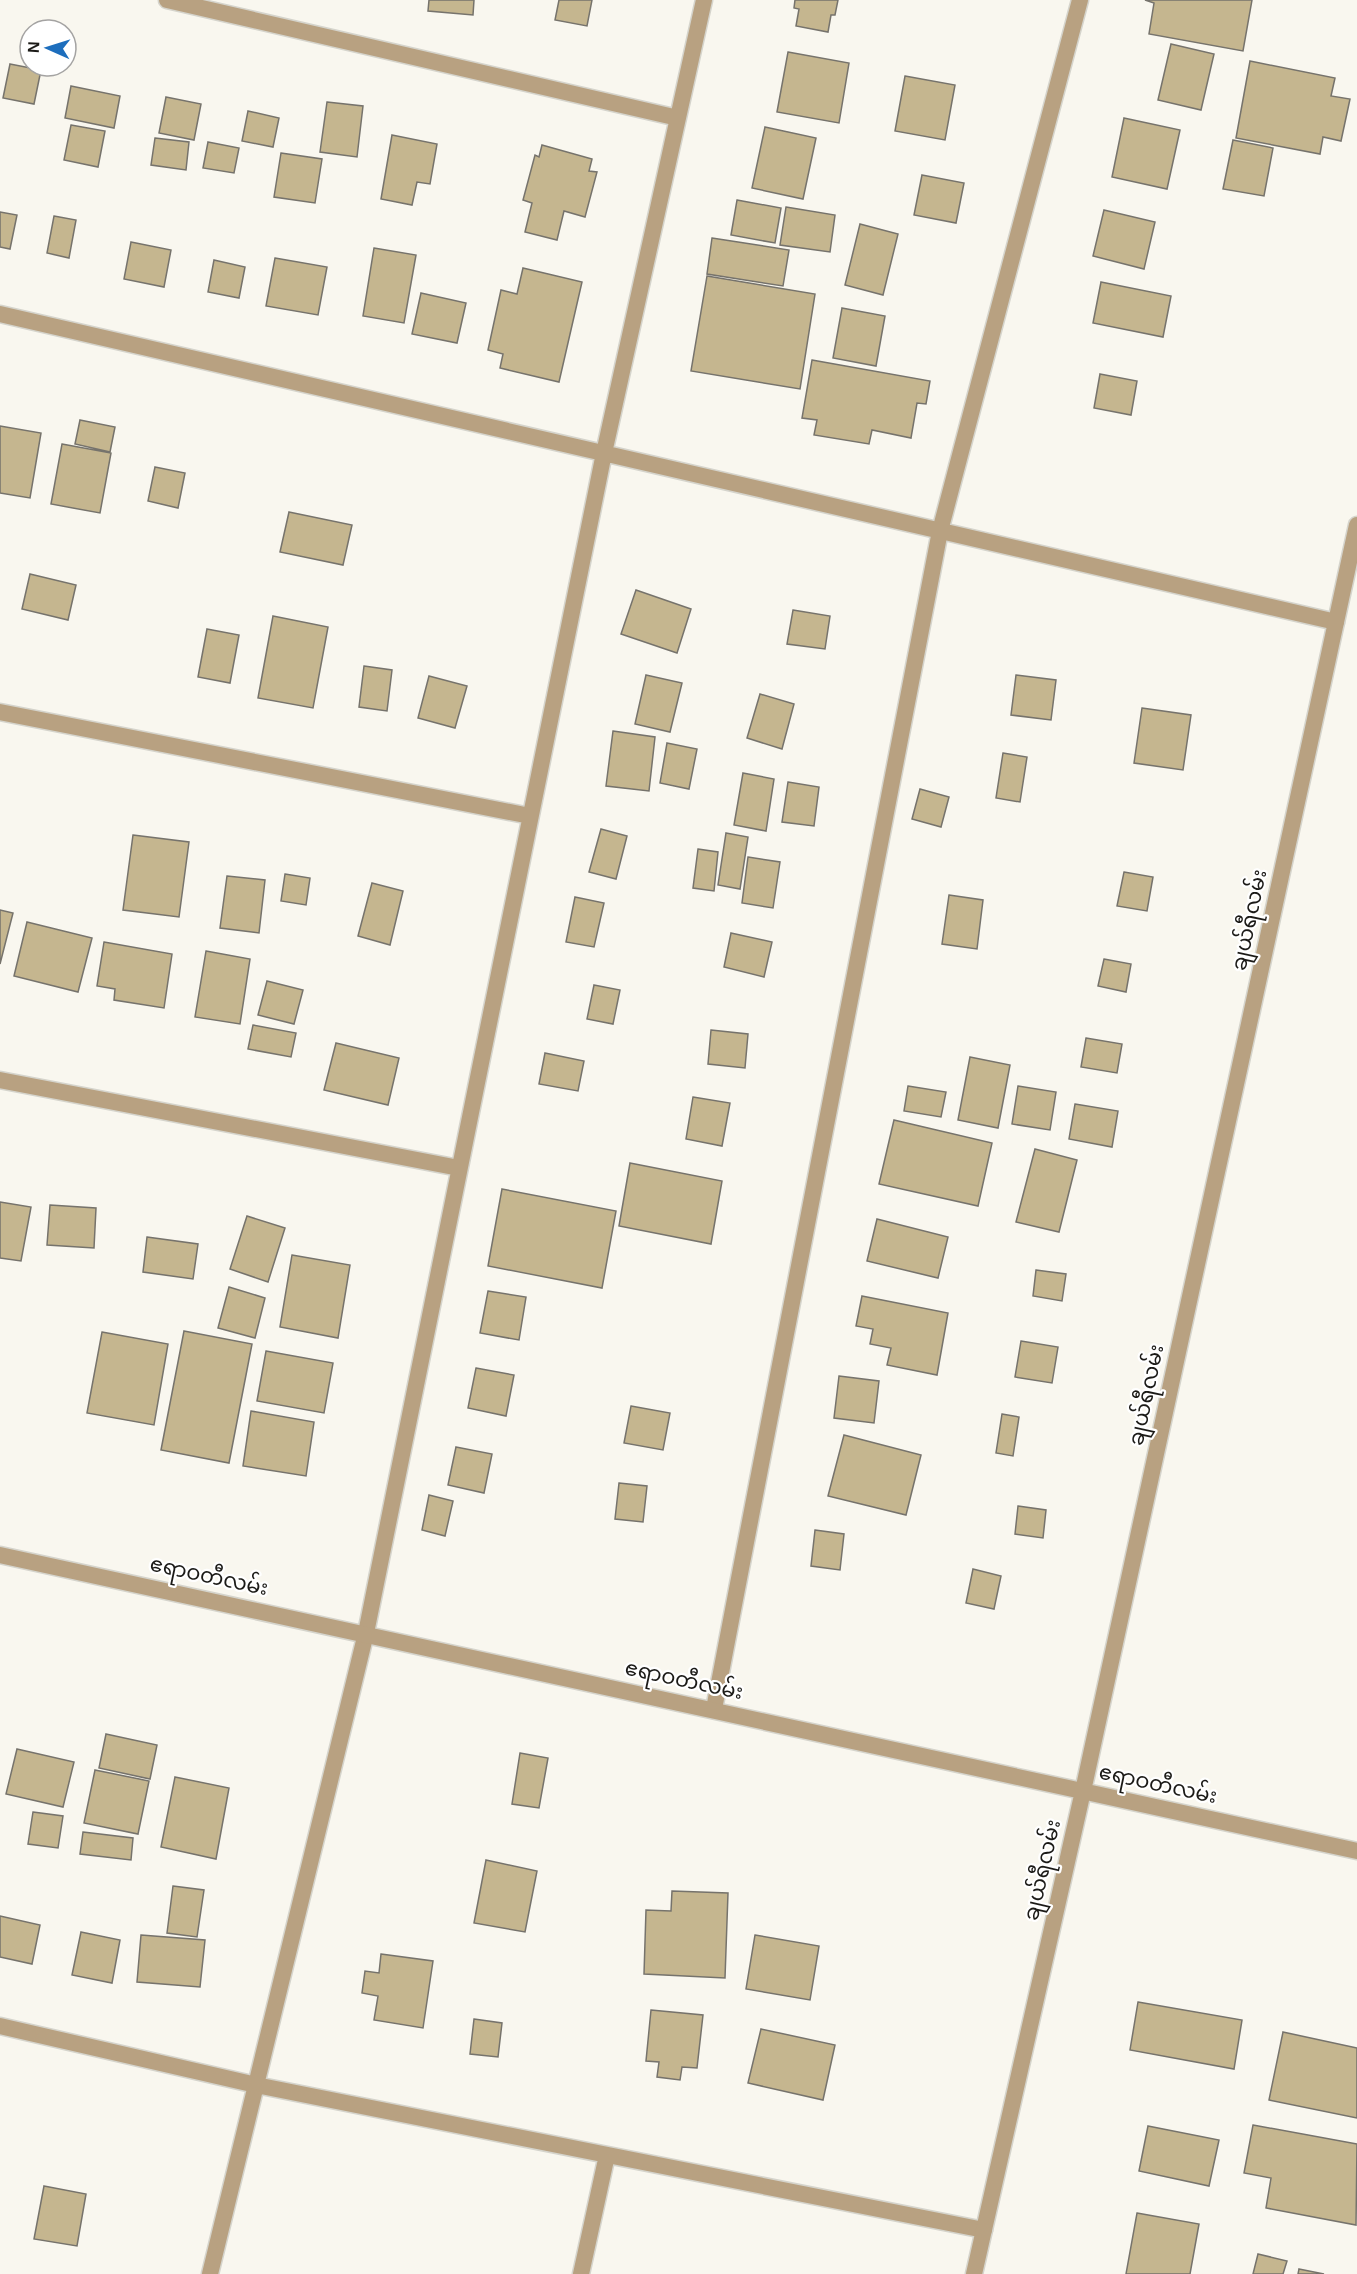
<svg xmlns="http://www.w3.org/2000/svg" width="1357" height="2274" viewBox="0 0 1357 2274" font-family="Helvetica,'Noto Sans Myanmar',sans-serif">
	<rect width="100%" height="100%" fill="#f9f7ef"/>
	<path fill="#c5b68f" stroke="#76736c" stroke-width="1.5" d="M 429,0 L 474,0 L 473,15 L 428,11 Z
		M 559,0 L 592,0 L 587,26 L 555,20 Z
		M 795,0 L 838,0 L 835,15 L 831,15 L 828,32 L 796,26 L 799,9 L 794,8 Z
		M 1145,0 L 1252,0 L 1243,51 L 1149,34 L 1154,3 Z
		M 1171,44 L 1214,54 L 1201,110 L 1158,100 Z
		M 788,52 L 849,63 L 839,123 L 777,112 Z
		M 1250,61 L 1335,78 L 1331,96 L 1350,99 L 1341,141 L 1323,137 L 1320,154 L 1236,138 Z
		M 10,64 L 41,70 L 34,104 L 3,98 Z
		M 905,76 L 955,85 L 945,140 L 895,131 Z
		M 71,86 L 120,96 L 114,128 L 65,118 Z
		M 166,97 L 201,104 L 194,140 L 159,133 Z
		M 327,102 L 363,106 L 357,157 L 320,152 Z
		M 248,111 L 279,118 L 273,147 L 242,141 Z
		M 1124,118 L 1180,130 L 1167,189 L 1112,177 Z
		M 71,125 L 105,131 L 98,167 L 64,160 Z
		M 765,127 L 816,138 L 803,199 L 752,188 Z
		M 392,135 L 437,144 L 430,184 L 417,182 L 412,205 L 381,199 Z
		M 155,138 L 189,142 L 186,170 L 151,165 Z
		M 1233,140 L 1273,148 L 1264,196 L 1223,189 Z
		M 208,142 L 239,148 L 234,173 L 203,168 Z
		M 542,145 L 592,159 L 589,171 L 597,172 L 585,217 L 564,211 L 557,240 L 525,232 L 532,203 L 523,200 L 535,155 L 539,157 Z
		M 281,153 L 322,159 L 315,203 L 274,197 Z
		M 922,175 L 964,183 L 956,223 L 914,215 Z
		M 737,200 L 781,208 L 775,243 L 731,235 Z
		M 786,207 L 835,215 L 830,252 L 780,245 Z
		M 1104,210 L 1155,222 L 1144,269 L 1093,256 Z
		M 0,212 L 17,215 L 10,249 L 0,247 Z
		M 54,216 L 76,220 L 69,258 L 47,253 Z
		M 860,224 L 898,234 L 883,295 L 845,285 Z
		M 712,238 L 789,250 L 783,286 L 707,274 Z
		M 131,242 L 171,250 L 164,287 L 124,279 Z
		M 374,248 L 416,255 L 404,323 L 363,316 Z
		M 275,258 L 327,267 L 318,315 L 266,306 Z
		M 214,260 L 245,267 L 239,298 L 208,292 Z
		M 523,268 L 582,282 L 559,382 L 500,368 L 503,354 L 488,350 L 501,290 L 517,294 Z
		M 707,276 L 815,294 L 800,389 L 691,371 Z
		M 1101,282 L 1171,296 L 1163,337 L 1093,323 Z
		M 421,293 L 466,303 L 457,343 L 412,334 Z
		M 842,308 L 885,316 L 876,366 L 833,358 Z
		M 812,360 L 930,381 L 926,404 L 917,403 L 911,438 L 872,430 L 869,444 L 814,435 L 817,420 L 802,418 Z
		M 1100,374 L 1137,381 L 1131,415 L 1094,408 Z
		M 80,420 L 115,427 L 110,452 L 75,444 Z
		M 0,426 L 41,433 L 30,498 L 0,493 Z
		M 62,444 L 111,453 L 100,513 L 51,504 Z
		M 155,467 L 185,473 L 178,508 L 148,501 Z
		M 289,512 L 352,525 L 343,565 L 280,552 Z
		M 30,574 L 76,585 L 68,620 L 22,609 Z
		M 636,590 L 691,609 L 677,653 L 621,634 Z
		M 793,610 L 830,616 L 825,649 L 787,644 Z
		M 273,616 L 328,627 L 313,708 L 258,698 Z
		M 207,629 L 239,635 L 230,683 L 198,677 Z
		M 364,666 L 392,670 L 387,711 L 359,707 Z
		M 646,675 L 682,683 L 670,732 L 635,724 Z
		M 1016,675 L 1056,680 L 1051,720 L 1011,715 Z
		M 429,676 L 467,686 L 455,728 L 418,718 Z
		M 760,694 L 794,704 L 782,749 L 747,738 Z
		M 1142,708 L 1191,715 L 1183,770 L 1134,763 Z
		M 613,731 L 655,737 L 649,791 L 606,786 Z
		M 667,743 L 697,749 L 689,789 L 660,783 Z
		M 1003,753 L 1027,757 L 1020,802 L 996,798 Z
		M 743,773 L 774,779 L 766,831 L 734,825 Z
		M 788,782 L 819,787 L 814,826 L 782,822 Z
		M 920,789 L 949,797 L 941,827 L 912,819 Z
		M 601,829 L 627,836 L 616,879 L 589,872 Z
		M 726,833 L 748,837 L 740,889 L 718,885 Z
		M 133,835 L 189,842 L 179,917 L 123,910 Z
		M 698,849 L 718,852 L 714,891 L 693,888 Z
		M 748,857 L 780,862 L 773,908 L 742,903 Z
		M 1124,872 L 1153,877 L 1147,911 L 1117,906 Z
		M 285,874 L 310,878 L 306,905 L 281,901 Z
		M 227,876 L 265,880 L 259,933 L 220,928 Z
		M 372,883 L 403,891 L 390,945 L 358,936 Z
		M 949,895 L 983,900 L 977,949 L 942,944 Z
		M 575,897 L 604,903 L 594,947 L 566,942 Z
		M 0,910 L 13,913 L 0,964 Z
		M 27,922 L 92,938 L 78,992 L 14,976 Z
		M 731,933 L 772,942 L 764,977 L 724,967 Z
		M 104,942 L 172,954 L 164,1008 L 114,1000 L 115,989 L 97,986 Z
		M 206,951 L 250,959 L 240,1024 L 195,1017 Z
		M 1104,959 L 1131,964 L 1126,992 L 1098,986 Z
		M 267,981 L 303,990 L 294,1024 L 258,1015 Z
		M 594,985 L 620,990 L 613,1024 L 587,1019 Z
		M 253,1025 L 296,1033 L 291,1057 L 248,1049 Z
		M 711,1030 L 748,1034 L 745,1068 L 708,1064 Z
		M 1086,1038 L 1122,1044 L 1117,1073 L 1081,1067 Z
		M 336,1043 L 399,1058 L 388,1105 L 324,1090 Z
		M 545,1053 L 584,1061 L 578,1091 L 539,1084 Z
		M 970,1057 L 1010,1065 L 998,1128 L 958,1120 Z
		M 908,1086 L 946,1092 L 941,1117 L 904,1111 Z
		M 1018,1086 L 1056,1092 L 1050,1130 L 1012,1124 Z
		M 693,1097 L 730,1103 L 722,1146 L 686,1139 Z
		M 1075,1104 L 1118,1111 L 1112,1147 L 1069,1139 Z
		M 894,1120 L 992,1143 L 978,1206 L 879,1184 Z
		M 1035,1149 L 1077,1160 L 1059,1232 L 1016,1222 Z
		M 630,1163 L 722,1181 L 711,1244 L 619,1226 Z
		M 502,1189 L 616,1211 L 602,1288 L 488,1266 Z
		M 0,1202 L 31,1207 L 21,1261 L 0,1258 Z
		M 50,1205 L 96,1208 L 94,1248 L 47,1245 Z
		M 247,1216 L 285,1228 L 268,1282 L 230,1269 Z
		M 877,1219 L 948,1237 L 938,1278 L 867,1261 Z
		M 147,1237 L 198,1244 L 193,1279 L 143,1272 Z
		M 292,1255 L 350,1265 L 338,1338 L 280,1327 Z
		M 1036,1270 L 1066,1274 L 1062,1301 L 1033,1296 Z
		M 229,1287 L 265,1298 L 255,1338 L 218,1328 Z
		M 488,1291 L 526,1297 L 519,1340 L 480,1333 Z
		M 862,1296 L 948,1313 L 937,1375 L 887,1365 L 891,1348 L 870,1344 L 873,1329 L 856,1326 Z
		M 184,1331 L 252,1344 L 229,1463 L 161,1450 Z
		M 102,1332 L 168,1344 L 154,1425 L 87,1413 Z
		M 1021,1341 L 1058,1347 L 1052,1383 L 1015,1377 Z
		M 266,1351 L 333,1363 L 324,1413 L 257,1401 Z
		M 476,1368 L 514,1375 L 506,1416 L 468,1408 Z
		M 839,1376 L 879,1381 L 874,1423 L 834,1418 Z
		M 631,1406 L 670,1413 L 663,1450 L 624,1443 Z
		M 251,1411 L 314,1422 L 306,1476 L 243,1466 Z
		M 1002,1414 L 1019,1417 L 1013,1456 L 996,1453 Z
		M 844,1435 L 921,1455 L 906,1515 L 828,1496 Z
		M 456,1447 L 492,1454 L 484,1493 L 448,1485 Z
		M 619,1483 L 647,1486 L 643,1522 L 615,1519 Z
		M 429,1495 L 453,1501 L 445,1536 L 422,1530 Z
		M 1018,1506 L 1046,1510 L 1043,1538 L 1015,1534 Z
		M 815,1530 L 844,1534 L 840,1570 L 811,1566 Z
		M 973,1569 L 1001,1576 L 994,1609 L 966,1603 Z
		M 106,1734 L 157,1745 L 150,1779 L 99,1768 Z
		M 17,1749 L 74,1762 L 63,1807 L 6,1794 Z
		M 520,1753 L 548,1758 L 539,1808 L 512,1804 Z
		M 95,1770 L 149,1781 L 138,1834 L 84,1823 Z
		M 175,1777 L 229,1788 L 216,1859 L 161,1847 Z
		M 33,1812 L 63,1816 L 58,1848 L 28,1844 Z
		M 83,1832 L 133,1838 L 131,1860 L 80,1854 Z
		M 486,1860 L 537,1871 L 525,1932 L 474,1923 Z
		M 173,1886 L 204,1890 L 197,1937 L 167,1933 Z
		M 672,1891 L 728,1893 L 725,1978 L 644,1974 L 646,1910 L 671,1911 Z
		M 0,1916 L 40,1925 L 32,1964 L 0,1957 Z
		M 81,1932 L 120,1940 L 112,1983 L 72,1975 Z
		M 141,1935 L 205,1940 L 200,1987 L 137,1982 Z
		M 755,1935 L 819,1946 L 810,2000 L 746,1989 Z
		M 381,1954 L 433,1961 L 423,2028 L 374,2020 L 378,1996 L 362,1993 L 365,1971 L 379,1973 Z
		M 1138,2002 L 1242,2020 L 1234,2069 L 1130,2050 Z
		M 651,2010 L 703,2015 L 697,2068 L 682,2067 L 680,2080 L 657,2077 L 659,2062 L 646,2061 Z
		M 474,2019 L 502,2023 L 498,2057 L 470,2054 Z
		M 761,2029 L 835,2045 L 823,2100 L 748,2083 Z
		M 1283,2032 L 1357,2048 L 1357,2118 L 1269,2100 Z
		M 1253,2125 L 1357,2144 L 1356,2225 L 1266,2208 L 1271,2178 L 1244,2173 Z
		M 1148,2126 L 1219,2140 L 1209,2186 L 1139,2171 Z
		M 44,2186 L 86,2194 L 77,2246 L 34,2239 Z
		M 1137,2213 L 1199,2224 L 1190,2274 L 1126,2274 Z
		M 1258,2254 L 1287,2261 L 1283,2274 L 1253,2274 Z
		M 1299,2269 L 1324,2274 L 1298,2274 Z"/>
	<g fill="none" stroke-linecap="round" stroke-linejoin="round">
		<g stroke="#d5d4cc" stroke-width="19">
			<path id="minor" d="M 167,0 L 678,118
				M 0,314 L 1336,622
				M 0,712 L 530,816
				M 0,1080 L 459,1168
				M 714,1709 L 940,531 L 1080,0
				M 0,2026 L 256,2085 L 984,2230
				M 210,2274 L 366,1633 L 604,453 L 704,0
				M 581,2274 L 607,2155"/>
		</g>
		<g stroke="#d5d4cc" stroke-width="19">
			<path id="tertiary" d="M 0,1555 L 1357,1851
				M 974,2274 L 1083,1791 L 1357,525"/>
		</g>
		<use href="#minor" stroke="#b8a181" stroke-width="16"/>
		<use href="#tertiary" stroke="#b8a181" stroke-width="16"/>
	</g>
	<g text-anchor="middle" stroke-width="4.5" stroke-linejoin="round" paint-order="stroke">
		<g font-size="21" fill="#1b1a17" stroke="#fff">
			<text transform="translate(1249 920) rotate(-78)" y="7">ချယ်ရီလမ်း</text>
			<text transform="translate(1146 1395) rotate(-78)" y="7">ချယ်ရီလမ်း</text>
			<text transform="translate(209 1576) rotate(12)" y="7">ဧရာဝတီလမ်း</text>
			<text transform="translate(684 1680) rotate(12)" y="7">ဧရာဝတီလမ်း</text>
			<text transform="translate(1158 1784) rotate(12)" y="7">ဧရာဝတီလမ်း</text>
			<text transform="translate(1042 1870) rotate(-77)" y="7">ချယ်ရီလမ်း</text>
		</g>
	</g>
	<g transform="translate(48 48) rotate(273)"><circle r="28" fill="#ffffff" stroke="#a4a3a2" stroke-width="1.5"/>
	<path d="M0-4.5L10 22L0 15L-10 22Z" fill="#1d6ebd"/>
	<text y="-9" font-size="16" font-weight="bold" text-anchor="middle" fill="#1b1a17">N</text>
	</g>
</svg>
